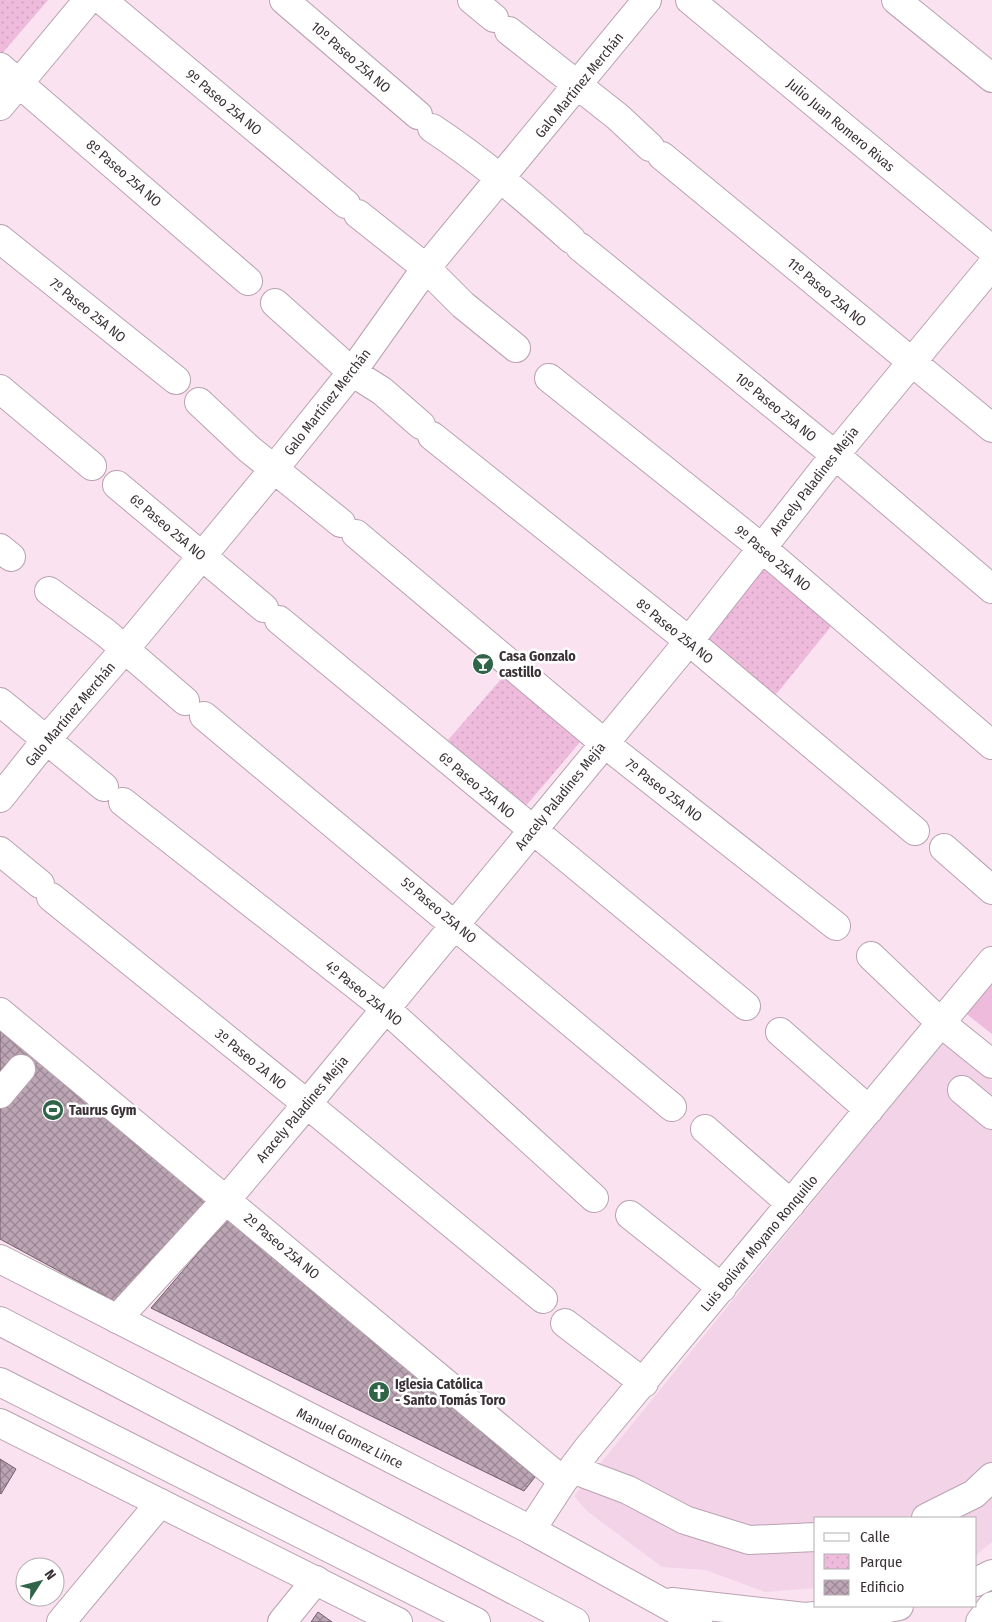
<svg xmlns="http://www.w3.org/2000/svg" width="992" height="1622" viewBox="0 0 992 1622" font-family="'Fira Sans Condensed',sans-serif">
	<defs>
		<pattern id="park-dots" width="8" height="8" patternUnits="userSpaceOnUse" patternTransform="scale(1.25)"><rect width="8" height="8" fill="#ebd"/><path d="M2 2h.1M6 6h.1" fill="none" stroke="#cda1be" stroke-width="1.8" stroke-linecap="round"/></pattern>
		<pattern id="building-cross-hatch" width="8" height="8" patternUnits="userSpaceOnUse" patternTransform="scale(1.25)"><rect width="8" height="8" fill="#bca5b4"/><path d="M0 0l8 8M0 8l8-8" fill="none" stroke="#9a8793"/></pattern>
	</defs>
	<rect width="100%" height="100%" fill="#fae2f1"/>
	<path fill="#f2d3e7" d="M 943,1041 L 992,1081 L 992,1542 L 976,1555 L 976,1518 L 816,1518 L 816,1588 L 765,1592 L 706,1570 L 662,1567 L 587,1511 L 574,1496 Z"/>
	<path fill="url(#park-dots)" d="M 0,0 L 48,0 L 0,56 Z
		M 759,563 L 833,624 L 774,697 L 702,633 Z
		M 503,677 L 581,741 L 525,807 L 448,740 Z"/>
	<path fill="#ebd" d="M 992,977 L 992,1034 L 964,1012 Z"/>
	<path fill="url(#building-cross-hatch)" stroke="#725e6b" d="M 0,1023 L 212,1197 L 116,1302 L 0,1239 Z
		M 229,1217 L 535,1477 L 524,1491 L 151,1308 Z
		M 0,1459 L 16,1469 L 1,1494 L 0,1493 Z
		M 318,1612 L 332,1622 L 311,1622 Z"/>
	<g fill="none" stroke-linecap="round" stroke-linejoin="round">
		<g stroke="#b8a2b0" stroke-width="30">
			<path id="minor" d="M 102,0 L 346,204
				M 284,0 L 418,115
				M 472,0 L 494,18
				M 690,0 L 992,250
				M 896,0 L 992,78
				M 509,31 L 618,117 L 650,147
				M 0,67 L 248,281
				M 0,106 L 88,0
				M 432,128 C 482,161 526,199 571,239
				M 662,156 L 992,428
				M 358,214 L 426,268 L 463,305 L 516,348
				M 0,239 L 176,380
				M 580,247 L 835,455 L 992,589
				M 275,303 L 352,372 L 382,391 L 421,425
				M 549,378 L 762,548 L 992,745
				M 0,389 L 92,466
				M 199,402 L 249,449 L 341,523
				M 432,436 L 689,641 L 915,831
				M 117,485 L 264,608
				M 356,534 L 604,743 L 836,926
				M 0,548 L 11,557
				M 49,591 L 106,633 L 185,701
				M 279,620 L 746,1006
				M 0,702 L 104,787
				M 204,716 L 672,1107
				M 0,798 L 47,739 L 125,649 L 274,469 L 352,372 L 426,268 L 647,0
				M 123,802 L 385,1008 L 594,1198
				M 944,848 L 992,890
				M 0,851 L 40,884
				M 51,897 L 307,1104 L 543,1299
				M 871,956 L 941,1023 L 992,1064
				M 0,1012 L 563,1481
				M 780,1032 L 869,1110
				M 962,1090 L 992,1115
				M 0,1094 L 21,1069
				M 705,1129 L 791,1204
				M 630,1215 L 722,1288
				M 117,1319 L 226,1200 L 307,1104 L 689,641 L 835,455 L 992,265
				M 565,1323 L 644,1383
				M 572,1469 L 628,1490 L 685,1520 L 749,1540 L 816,1537
				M 926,1518 L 974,1494 L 992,1477
				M 531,1530 L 563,1481 L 588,1448 L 992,961
				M 61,1622 L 160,1503
				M 282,1622 L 316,1580"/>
		</g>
		<g stroke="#b8a2b0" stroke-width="30">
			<path id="major" d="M 0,1259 L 531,1530 L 698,1622
				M 0,1321 L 575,1622
				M 0,1382 L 476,1622
				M 0,1423 L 398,1622
				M 976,1582 L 992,1574
				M 672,1602 L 805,1617 L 878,1610 L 899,1606
				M 980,1622 L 992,1606"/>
		</g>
		<use href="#minor" stroke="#fff" stroke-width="28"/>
		<use href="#major" stroke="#fff" stroke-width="28"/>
	</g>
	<defs>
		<g id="bar-disc" transform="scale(1.125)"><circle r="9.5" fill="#306449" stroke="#fff"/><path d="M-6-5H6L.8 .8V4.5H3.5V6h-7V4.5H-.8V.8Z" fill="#fff"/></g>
		<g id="stadium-disc" transform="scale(1.125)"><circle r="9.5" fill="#306449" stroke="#fff"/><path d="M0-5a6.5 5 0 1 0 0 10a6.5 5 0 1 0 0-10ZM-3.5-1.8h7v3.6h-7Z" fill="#fff"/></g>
		<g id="church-disc" transform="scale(1.125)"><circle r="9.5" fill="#306449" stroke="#fff"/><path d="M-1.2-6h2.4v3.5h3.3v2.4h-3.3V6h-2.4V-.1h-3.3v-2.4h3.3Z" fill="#fff"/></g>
	</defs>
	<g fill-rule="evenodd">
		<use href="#bar-disc" x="483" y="664"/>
		<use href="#stadium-disc" x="53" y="1110"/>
		<use href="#church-disc" x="379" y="1392"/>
	</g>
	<g text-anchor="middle" stroke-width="5" stroke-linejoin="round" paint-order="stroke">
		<g font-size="14" fill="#3b3238" stroke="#fff">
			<text transform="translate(351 57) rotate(41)" y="5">10º Paseo 25A NO</text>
			<text transform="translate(579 85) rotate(-51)" y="5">Galo Martínez Merchán</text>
			<text transform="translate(224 102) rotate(40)" y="5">9º Paseo 25A NO</text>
			<text transform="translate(841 125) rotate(40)" y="5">Julio Juan Romero Rivas</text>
			<text transform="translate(124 173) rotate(41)" y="5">8º Paseo 25A NO</text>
			<text transform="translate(827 292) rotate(40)" y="5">11º Paseo 25A NO</text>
			<text transform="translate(88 310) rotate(39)" y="5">7º Paseo 25A NO</text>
			<text transform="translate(327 402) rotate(-52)" y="5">Galo Martínez Merchán</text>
			<text transform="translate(776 407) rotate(39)" y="5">10º Paseo 25A NO</text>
			<text transform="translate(814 481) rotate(-52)" y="5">Aracely Paladines Mejía</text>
			<text transform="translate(168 527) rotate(40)" y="5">6º Paseo 25A NO</text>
			<text transform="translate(773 558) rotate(40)" y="5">9º Paseo 25A NO</text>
			<text transform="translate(675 631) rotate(39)" y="5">8º Paseo 25A NO</text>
			<text transform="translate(70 714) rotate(-50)" y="5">Galo Martínez Merchán</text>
			<text transform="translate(477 785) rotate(40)" y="5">6º Paseo 25A NO</text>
			<text transform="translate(664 790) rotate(38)" y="5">7º Paseo 25A NO</text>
			<text transform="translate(560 796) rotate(-51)" y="5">Aracely Paladines Mejía</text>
			<text transform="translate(439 910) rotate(40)" y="5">5º Paseo 25A NO</text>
			<text transform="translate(364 993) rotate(39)" y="5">4º Paseo 25A NO</text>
			<text transform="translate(251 1059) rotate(39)" y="5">3º Paseo 2A NO</text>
			<text transform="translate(302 1109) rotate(-50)" y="5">Aracely Paladines Mejía</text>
			<text transform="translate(759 1243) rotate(-50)" y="5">Luis Bolívar Moyano Ronquillo</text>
			<text transform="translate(282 1246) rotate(40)" y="5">2º Paseo 25A NO</text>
			<text transform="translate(350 1438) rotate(27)" y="5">Manuel Gomez Lince</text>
		</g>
		<g font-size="14" font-weight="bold" fill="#3b3238" stroke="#fff" text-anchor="start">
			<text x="499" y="661">Casa Gonzalo<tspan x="499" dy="16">castillo</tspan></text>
			<text x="69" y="1115">Taurus Gym</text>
			<text x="395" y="1389">Iglesia Católica<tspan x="395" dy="16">- Santo Tomás Toro</tspan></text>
		</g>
	</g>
	<rect x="814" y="1517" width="162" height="90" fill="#ffffff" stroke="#b1adaf"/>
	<rect x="824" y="1533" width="25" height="8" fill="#ffffff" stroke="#b1adaf"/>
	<text x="860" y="1542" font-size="15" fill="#3b3238">Calle</text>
	<rect x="824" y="1554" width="25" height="15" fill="url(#park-dots)" stroke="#b1adaf"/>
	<text x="860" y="1567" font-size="15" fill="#3b3238">Parque</text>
	<rect x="824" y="1580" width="25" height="15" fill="url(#building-cross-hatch)" stroke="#b1adaf"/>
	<text x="860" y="1592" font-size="15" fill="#3b3238">Edificio</text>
	<g transform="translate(40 1582) rotate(54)"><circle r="24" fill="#ffffff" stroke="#b1adaf"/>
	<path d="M0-4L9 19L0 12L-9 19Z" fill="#306449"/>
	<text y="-8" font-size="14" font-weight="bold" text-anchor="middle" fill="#3b3238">N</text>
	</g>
</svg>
